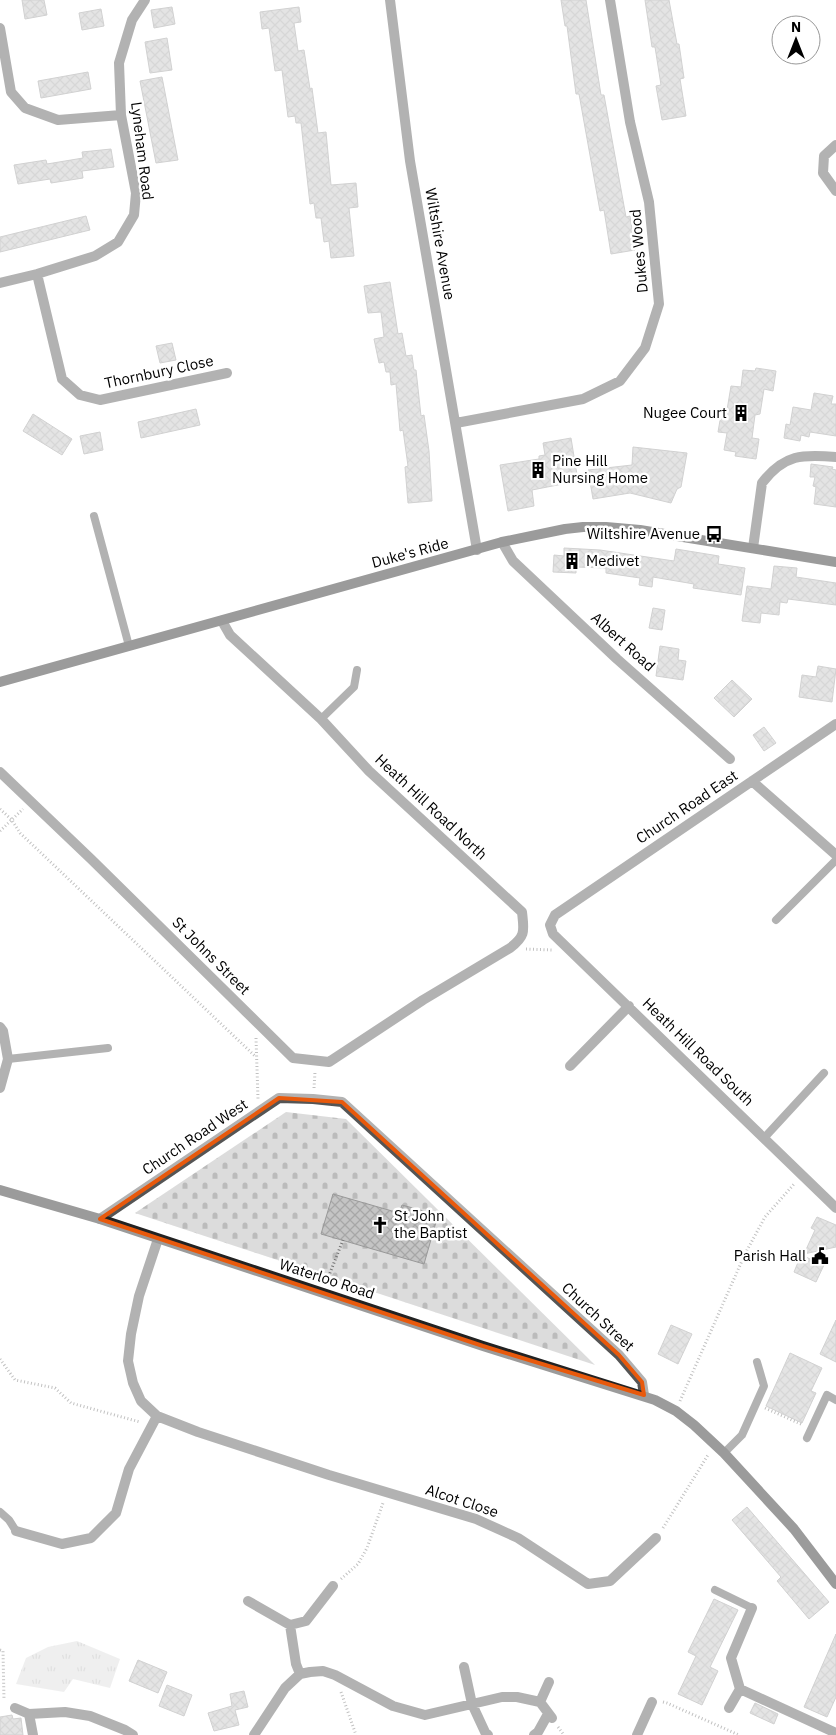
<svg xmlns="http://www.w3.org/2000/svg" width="836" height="1735" viewBox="0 0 836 1735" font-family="'IBM Plex Sans',sans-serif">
	<defs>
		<pattern id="grass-tufts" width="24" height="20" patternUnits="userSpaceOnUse" patternTransform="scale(1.25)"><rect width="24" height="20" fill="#dcdcdc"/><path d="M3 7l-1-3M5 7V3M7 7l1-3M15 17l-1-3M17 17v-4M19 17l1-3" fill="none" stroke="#bbb"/></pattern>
		<pattern id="cemetery-stones" width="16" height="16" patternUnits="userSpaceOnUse" patternTransform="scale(1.25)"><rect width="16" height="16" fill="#dcdcdc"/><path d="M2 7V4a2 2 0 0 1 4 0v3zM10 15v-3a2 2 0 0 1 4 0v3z" fill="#bbb"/></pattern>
		<pattern id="building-cross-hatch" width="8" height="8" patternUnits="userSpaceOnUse" patternTransform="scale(1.25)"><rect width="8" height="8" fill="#c4c4c4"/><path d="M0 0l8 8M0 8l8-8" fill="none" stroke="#a7a7a7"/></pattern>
	</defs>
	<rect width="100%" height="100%" fill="#fff"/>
	<path fill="url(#grass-tufts)" d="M 77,1641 L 120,1659 L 110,1688 L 73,1679 L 64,1692 L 16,1684 L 26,1658 L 48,1647 Z"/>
	<path fill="url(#cemetery-stones)" d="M 286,1112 L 346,1119 L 595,1365 L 135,1213 Z"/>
	<path fill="url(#building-cross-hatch)" stroke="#999" d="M 22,0 L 44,0 L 47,15 L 25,19 Z
		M 561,0 L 586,0 L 601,95 L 604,95 L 626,217 L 630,216 L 635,250 L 611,254 L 604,210 L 600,211 L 579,94 L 576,94 L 567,26 L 565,26 Z
		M 645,0 L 669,0 L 677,44 L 679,44 L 684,78 L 680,79 L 686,116 L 662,120 L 656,86 L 661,85 L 655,47 L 652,47 Z
		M 172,7 L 175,24 L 154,28 L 151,10 Z
		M 299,7 L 301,22 L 294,23 L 298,51 L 304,50 L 310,89 L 312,88 L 318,133 L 326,132 L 331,185 L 356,183 L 358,207 L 349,208 L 354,256 L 331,258 L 329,241 L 324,242 L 321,218 L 316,218 L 314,203 L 310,204 L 301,123 L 296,123 L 295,116 L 288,117 L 282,70 L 275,71 L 269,28 L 262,29 L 260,12 Z
		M 101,9 L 104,26 L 82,30 L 79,13 Z
		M 167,38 L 172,70 L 150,73 L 145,42 Z
		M 88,72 L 91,89 L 41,98 L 38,81 Z
		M 162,77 L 178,160 L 156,163 L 140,81 Z
		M 111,149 L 114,167 L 82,171 L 83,178 L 51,183 L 50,179 L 18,184 L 14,165 L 46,160 L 47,164 L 83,158 L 82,152 Z
		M 86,216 L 90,230 L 0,252 L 0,237 Z
		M 390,282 L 398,334 L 402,333 L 406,356 L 412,355 L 414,370 L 416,370 L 421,416 L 424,415 L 429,451 L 432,501 L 408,503 L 405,467 L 408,466 L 403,430 L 400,431 L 396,384 L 391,385 L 390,372 L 386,372 L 384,362 L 379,363 L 374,339 L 384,337 L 381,312 L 368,313 L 364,286 Z
		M 172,343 L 176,360 L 160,363 L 156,346 Z
		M 756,368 L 776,371 L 773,391 L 764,389 L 760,414 L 755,415 L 752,438 L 759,439 L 756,459 L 735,456 L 736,452 L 724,450 L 727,433 L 718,432 L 722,409 L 727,410 L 731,386 L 741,387 L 743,370 L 755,371 Z
		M 814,393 L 833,396 L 831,404 L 836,404 L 836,436 L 810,432 L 809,437 L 801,435 L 800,441 L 784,438 L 786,424 L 790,425 L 793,407 L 811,410 Z
		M 196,409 L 200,425 L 141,438 L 138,422 Z
		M 33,414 L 72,439 L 62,455 L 23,431 Z
		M 100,432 L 103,450 L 84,454 L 80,436 Z
		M 571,438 L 578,481 L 532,490 L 534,506 L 508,511 L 500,465 L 539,459 L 539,456 L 545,455 L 543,443 Z
		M 633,447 L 687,453 L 681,487 L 677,489 L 671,503 L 630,493 L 593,499 L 588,470 L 632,465 Z
		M 811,464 L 833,467 L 832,469 L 836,470 L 836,507 L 814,504 L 816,487 L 813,486 L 815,477 L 810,477 Z
		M 564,548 L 600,550 L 674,561 L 676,549 L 719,556 L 718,564 L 745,568 L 741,595 L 693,588 L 694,584 L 653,577 L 652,587 L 639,585 L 640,578 L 606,573 L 606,568 L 576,567 L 576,573 L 553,572 L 554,555 L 564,556 Z
		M 774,566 L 797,568 L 796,577 L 836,583 L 836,605 L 788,599 L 787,603 L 780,602 L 779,615 L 761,613 L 760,623 L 742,621 L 747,586 L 771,589 Z
		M 653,608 L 665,610 L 662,630 L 649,628 Z
		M 660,646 L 679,649 L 678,660 L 686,661 L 683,680 L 656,676 Z
		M 818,666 L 836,669 L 832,702 L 799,697 L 802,675 L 816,677 Z
		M 732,680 L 752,699 L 734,717 L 714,698 Z
		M 764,727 L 776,743 L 764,751 L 753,735 Z
		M 333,1194 L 399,1213 L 402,1205 L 438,1215 L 424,1264 L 321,1234 Z
		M 817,1217 L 836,1225 L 836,1247 L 804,1254 L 815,1230 L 811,1228 Z
		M 801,1255 L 824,1265 L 816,1282 L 794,1272 Z
		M 836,1320 L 836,1362 L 820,1354 Z
		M 671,1325 L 692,1334 L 678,1364 L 658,1354 Z
		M 790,1353 L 822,1368 L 811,1391 L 816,1393 L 802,1423 L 766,1406 Z
		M 747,1507 L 829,1602 L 809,1619 L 777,1581 L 781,1577 L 732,1520 Z
		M 714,1599 L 738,1610 L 710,1667 L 718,1671 L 702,1705 L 678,1694 L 696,1656 L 688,1652 Z
		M 836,1634 L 836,1697 L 827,1717 L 804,1707 Z
		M 138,1660 L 167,1672 L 158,1693 L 129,1681 Z
		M 167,1685 L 192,1695 L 184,1716 L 159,1706 Z
		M 244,1691 L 248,1707 L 235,1710 L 239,1725 L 214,1731 L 208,1713 L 232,1706 L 230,1694 Z
		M 755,1703 L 778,1714 L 774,1724 L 750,1713 Z
		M 12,1715 L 13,1719 L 21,1718 L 23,1735 L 0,1735 L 0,1717 Z"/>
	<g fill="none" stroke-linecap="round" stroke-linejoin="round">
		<path stroke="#777" stroke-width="3" stroke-dasharray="1 2.5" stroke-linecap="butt" d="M 0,809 L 12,820 L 20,833 L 256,1057
			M 0,831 L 23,809
			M 526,949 L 552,950
			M 256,1038 L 258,1099
			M 314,1088 L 315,1072
			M 326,1283 L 343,1240
			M 0,1359 L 15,1380 L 55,1388 L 71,1403 L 140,1422
			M 680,1401 L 745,1254 L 765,1217 L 795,1183
			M 765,1408 L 803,1425
			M 663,1528 L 708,1455
			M 341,1579 L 358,1564 L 367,1548 L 383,1503
			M 0,1650 L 3,1651 L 4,1700
			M 341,1692 L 356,1735
			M 663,1702 L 667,1703 L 739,1735
			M 558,1727 L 564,1735"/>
		<path stroke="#555" stroke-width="8" d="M 94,516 L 129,646
			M 321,719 L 354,687 L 357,670
			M 776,920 L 836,860
			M 8,1059 L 108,1048
			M 765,1137 L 824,1073
			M 807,1438 L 827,1395 L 836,1400
			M 724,1453 L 742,1435 L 764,1386 L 757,1362
			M 0,1512 L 9,1520 L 16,1531
			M 715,1590 L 752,1608"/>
		<path stroke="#555" stroke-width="10" d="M 390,0 L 410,161 L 477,550
			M 0,28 L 11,92 L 25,108 L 58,120 L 121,115
			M 836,145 L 824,156 L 823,173 L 836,191
			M 37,274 L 62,379 L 80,395 L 100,400 L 227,373
			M 0,283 L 37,274 L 95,256 L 118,242 L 134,215 L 136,193 L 121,115 L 119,63 L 132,20 L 145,0
			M 456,423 L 583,399 L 620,381 L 645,348 L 659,304 L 649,202 L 630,122 L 610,0
			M 502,542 L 513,561 L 617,659 L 730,759
			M 753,548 L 762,483 C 784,454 803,454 836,457
			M 836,724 L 555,915 L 550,925 L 553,934 L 836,1208
			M 0,772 L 91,859 L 293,1058 L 329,1062 L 423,1000 L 510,948 C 526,936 524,931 522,912 L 369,771 L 321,719 L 230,635 L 222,621
			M 752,781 L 836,855
			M 0,1027 L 3,1031 L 8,1059 L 0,1088
			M 570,1066 L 629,1006
			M 100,1219 L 279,1098 L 313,1099 L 342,1102 L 619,1355 L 642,1382 L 644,1395
			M 158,1239 L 139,1296 L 131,1334 L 128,1361 L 133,1383 L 141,1401 L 157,1416 L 198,1432 L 329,1475 L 476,1519 L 518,1538 L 588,1584 L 610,1581 L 656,1538
			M 16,1531 L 62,1544 L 91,1538 L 116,1513 L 129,1469 L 157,1416
			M 248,1601 L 290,1625 L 306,1621 L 333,1586
			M 752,1608 L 731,1658 L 740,1689 L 836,1733
			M 290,1625 L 296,1664 L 300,1674
			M 464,1667 L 472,1704 L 485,1732 L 488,1735
			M 540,1702 L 549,1682
			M 15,1708 L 29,1714 L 65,1712 L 90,1716 L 125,1730 L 133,1735
			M 729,1708 L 740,1689
			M 29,1714 L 33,1735
			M 254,1735 L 285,1688 L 300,1674 L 310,1672 L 323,1671 L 335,1675 L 393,1706 L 425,1715 L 502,1697 L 517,1697 L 540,1702 L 552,1718
			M 534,1735 L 538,1732 L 548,1714
			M 637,1735 L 652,1702"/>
		<path stroke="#222" stroke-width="10" d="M 0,682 L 502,542 L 565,529 L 583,527 L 606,527 L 640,530 L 836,562
			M 0,1190 L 100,1219 L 483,1346 L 655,1400 L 676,1411 L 694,1425 L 724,1453 L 794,1529 L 836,1584"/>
	</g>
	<path d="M0 0H836V1735H0ZM 279,1098 L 342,1102 L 619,1355 L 642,1382 L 644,1395 L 483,1346 L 100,1219 Z" fill="#fff" fill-opacity=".55" fill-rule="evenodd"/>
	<path fill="none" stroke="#e8590c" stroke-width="4" stroke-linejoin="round" d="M 279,1098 L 342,1102 L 619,1355 L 642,1382 L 644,1395 L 483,1346 L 100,1219 Z"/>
	<defs>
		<g id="building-bare" transform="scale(1.35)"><path d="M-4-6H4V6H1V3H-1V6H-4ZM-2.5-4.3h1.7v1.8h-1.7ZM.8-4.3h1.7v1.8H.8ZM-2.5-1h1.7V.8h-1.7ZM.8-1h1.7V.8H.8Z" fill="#000" stroke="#fff" stroke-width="2.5" paint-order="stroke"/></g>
		<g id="bus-bare" transform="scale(1.35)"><path d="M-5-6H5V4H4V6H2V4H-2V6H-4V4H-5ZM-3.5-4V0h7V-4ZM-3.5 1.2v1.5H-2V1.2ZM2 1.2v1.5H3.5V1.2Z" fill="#000" stroke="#fff" stroke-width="2.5" paint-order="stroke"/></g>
		<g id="church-bare" transform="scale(1.35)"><path d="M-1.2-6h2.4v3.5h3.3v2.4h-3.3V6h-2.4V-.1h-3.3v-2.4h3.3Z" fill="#000" stroke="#fff" stroke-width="2.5" paint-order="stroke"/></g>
		<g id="civic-bare" transform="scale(1.35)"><path d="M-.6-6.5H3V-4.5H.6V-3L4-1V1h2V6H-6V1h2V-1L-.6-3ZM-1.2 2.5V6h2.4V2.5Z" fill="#000" stroke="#fff" stroke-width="2.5" paint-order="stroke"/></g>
	</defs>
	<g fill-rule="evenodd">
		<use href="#building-bare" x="741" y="413"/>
		<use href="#building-bare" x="538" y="470"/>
		<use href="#bus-bare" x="714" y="534"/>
		<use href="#building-bare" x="572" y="561"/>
		<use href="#church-bare" x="380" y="1225"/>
		<use href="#civic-bare" x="820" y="1256"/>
	</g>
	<g text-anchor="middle" stroke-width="5" stroke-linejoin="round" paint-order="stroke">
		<g font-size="15" fill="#000" stroke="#fff">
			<text transform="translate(142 151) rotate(83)" y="5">Lyneham Road</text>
			<text transform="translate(440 244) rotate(80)" y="5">Wiltshire Avenue</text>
			<text transform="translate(639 251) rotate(-95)" y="5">Dukes Wood</text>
			<text transform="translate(159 372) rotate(-12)" y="5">Thornbury Close</text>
			<text transform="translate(410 553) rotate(-15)" y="5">Duke's Ride</text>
			<text transform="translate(623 642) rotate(42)" y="5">Albert Road</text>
			<text transform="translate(431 807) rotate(43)" y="5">Heath Hill Road North</text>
			<text transform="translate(687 807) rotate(-34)" y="5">Church Road East</text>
			<text transform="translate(211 956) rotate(45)" y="5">St Johns Street</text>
			<text transform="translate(698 1052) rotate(44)" y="5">Heath Hill Road South</text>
			<text transform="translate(195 1137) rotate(-34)" y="5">Church Road West</text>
			<text transform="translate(327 1279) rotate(18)" y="5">Waterloo Road</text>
			<text transform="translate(598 1317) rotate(43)" y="5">Church Street</text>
			<text transform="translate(462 1501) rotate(18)" y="5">Alcot Close</text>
		</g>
		<g font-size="15" fill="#000" stroke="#fff" text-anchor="end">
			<text x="727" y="418">Nugee Court</text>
			<text x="552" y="466" text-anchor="start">Pine Hill<tspan x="552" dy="17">Nursing Home</tspan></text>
			<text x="700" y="539">Wiltshire Avenue</text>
			<text x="586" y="566" text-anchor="start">Medivet</text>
			<text x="394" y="1221" text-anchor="start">St John<tspan x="394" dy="17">the Baptist</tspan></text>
			<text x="806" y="1261">Parish Hall</text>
		</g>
	</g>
	<g transform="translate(796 40)"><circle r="24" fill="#ffffff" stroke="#999999"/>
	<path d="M0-4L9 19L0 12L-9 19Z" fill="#000000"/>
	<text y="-8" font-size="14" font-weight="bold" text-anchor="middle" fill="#000000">N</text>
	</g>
</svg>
